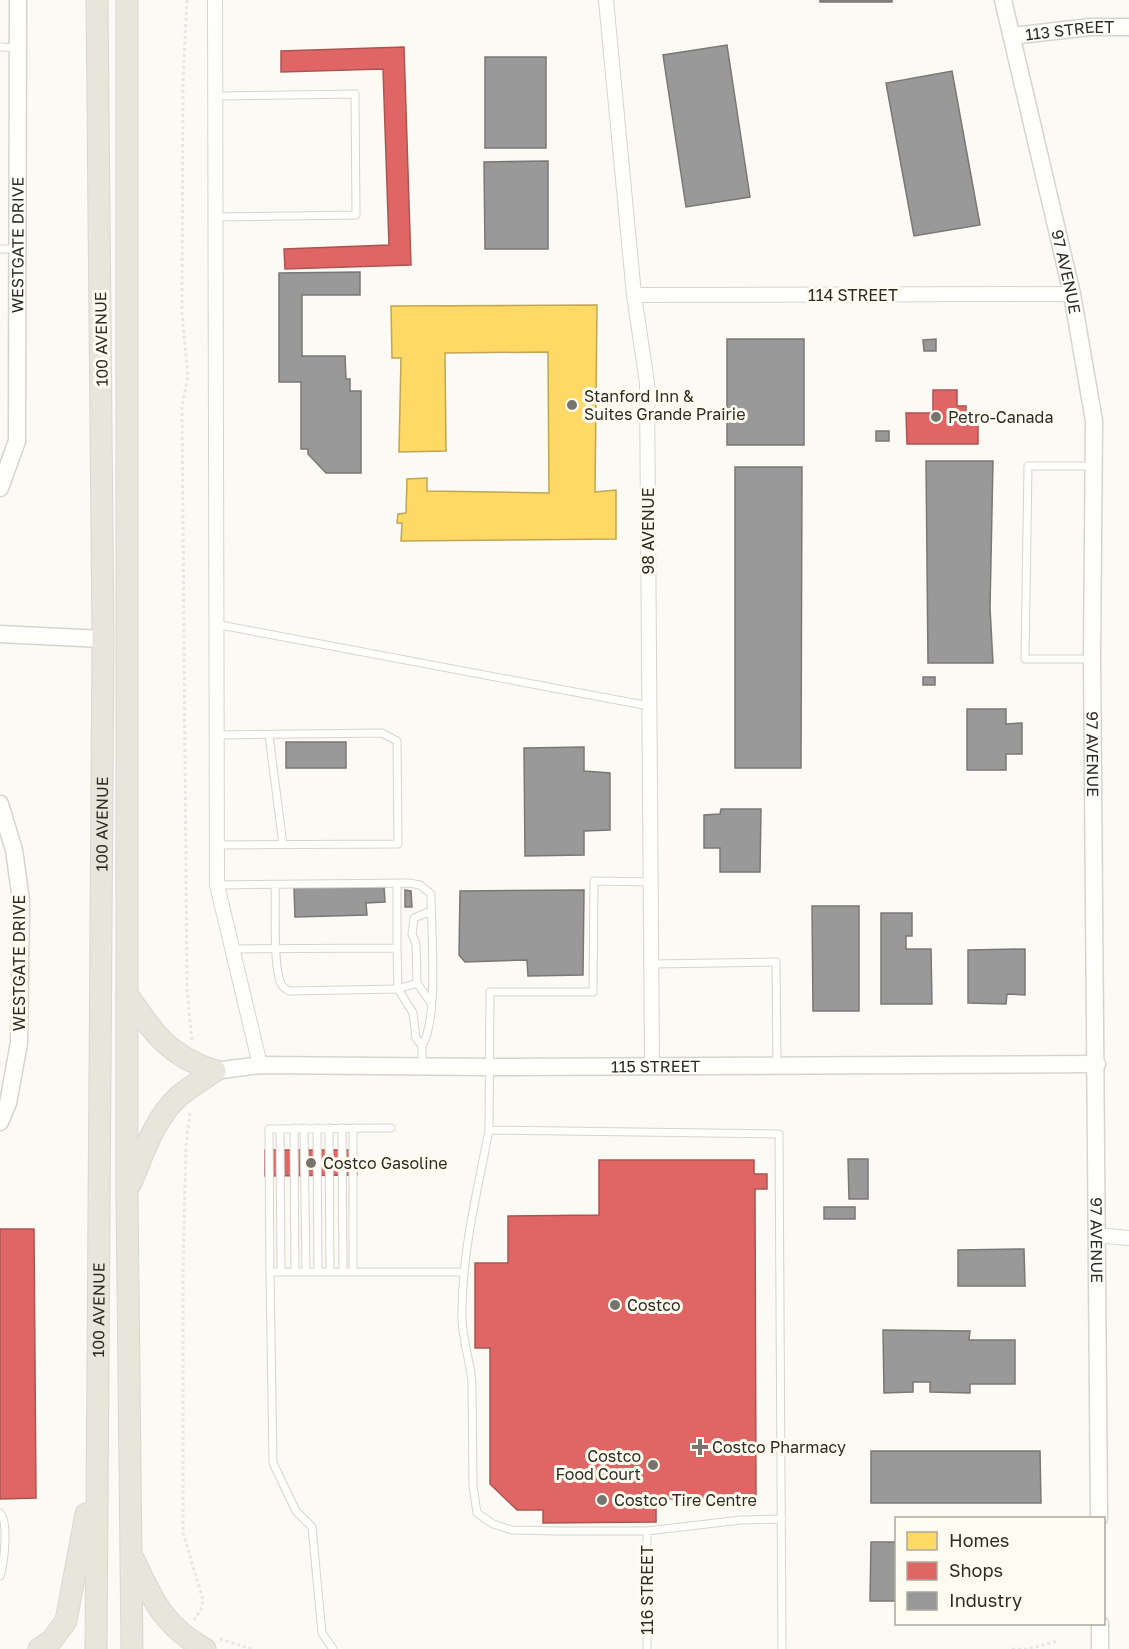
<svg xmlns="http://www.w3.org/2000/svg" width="1129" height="1649" viewBox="0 0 1129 1649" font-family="'Golos Text',sans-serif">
	<rect width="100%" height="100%" fill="#fbfaf4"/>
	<path fill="#ffd966" stroke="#c0a552" stroke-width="1.5" d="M 597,305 L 595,492 L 616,490 L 616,539 L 401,541 L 402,523 L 397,523 L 398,514 L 406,513 L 407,479 L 427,478 L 427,491 L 549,493 L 548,352 L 445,353 L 446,451 L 399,452 L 401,358 L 392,358 L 391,306 Z"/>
	<path fill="#e06666" stroke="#ab5552" stroke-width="1.5" d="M 404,47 L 411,265 L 285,269 L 284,249 L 389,245 L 383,69 L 281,72 L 281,51 Z
		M 933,390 L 957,390 L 957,406 L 966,406 L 966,420 L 978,420 L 978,444 L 907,444 L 906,413 L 933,413 Z
		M 265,1150 L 356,1150 L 357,1175 L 265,1176 Z
		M 599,1160 L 754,1160 L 754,1174 L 767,1174 L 767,1189 L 755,1189 L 756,1498 L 656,1499 L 656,1522 L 543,1523 L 543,1510 L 517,1510 L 490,1484 L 490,1348 L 475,1348 L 475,1263 L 508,1263 L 508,1216 L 599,1215 Z
		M 0,1229 L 34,1229 L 36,1498 L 0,1499 Z"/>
	<path fill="#999" stroke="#797875" stroke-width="1.5" d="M 820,0 L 892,0 L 892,2 L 820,2 Z
		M 727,45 L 750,197 L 686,207 L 663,55 Z
		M 485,57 L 546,57 L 546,148 L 485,148 Z
		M 952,71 L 980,225 L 914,236 L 886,83 Z
		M 548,161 L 548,249 L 485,249 L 484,162 Z
		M 360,272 L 360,295 L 302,295 L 302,356 L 345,356 L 346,379 L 350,379 L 350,391 L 361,391 L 361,473 L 326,473 L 308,454 L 308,449 L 301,449 L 301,382 L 279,382 L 279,273 Z
		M 727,339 L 804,339 L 804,445 L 727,445 Z
		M 936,339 L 936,351 L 924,351 L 923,340 Z
		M 876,431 L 889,431 L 889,441 L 876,441 Z
		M 926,461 L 993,461 L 990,608 L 993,663 L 928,663 Z
		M 735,467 L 802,467 L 801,768 L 735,768 Z
		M 923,677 L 935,677 L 935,685 L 923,685 Z
		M 967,709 L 1006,709 L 1006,724 L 1022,723 L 1022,754 L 1006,754 L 1006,770 L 967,770 Z
		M 286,742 L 346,742 L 346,768 L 286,768 Z
		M 584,747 L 584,771 L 610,773 L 610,830 L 584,831 L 584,855 L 525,856 L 524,748 Z
		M 721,809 L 761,809 L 760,872 L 720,872 L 720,848 L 704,848 L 704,815 L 720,814 Z
		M 384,886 L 385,902 L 366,903 L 367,915 L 295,917 L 294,888 Z
		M 405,890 L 411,891 L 412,907 L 405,907 Z
		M 584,890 L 583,975 L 528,976 L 527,960 L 465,962 L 459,955 L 460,891 Z
		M 812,906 L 859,906 L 859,1011 L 813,1011 Z
		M 881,913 L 912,913 L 912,936 L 906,936 L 906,949 L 931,949 L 932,1004 L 881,1004 Z
		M 1025,949 L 1025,995 L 1007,994 L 1006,1004 L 968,1003 L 968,950 Z
		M 848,1159 L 868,1159 L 868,1199 L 849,1199 Z
		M 824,1207 L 855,1207 L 855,1219 L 824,1219 Z
		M 1024,1249 L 1025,1286 L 958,1286 L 958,1250 Z
		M 883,1330 L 970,1331 L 969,1340 L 1015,1340 L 1015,1384 L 970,1384 L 970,1393 L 930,1392 L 930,1382 L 913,1382 L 913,1392 L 884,1393 Z
		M 871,1451 L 1040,1451 L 1041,1503 L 871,1503 Z
		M 871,1542 L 896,1542 L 896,1601 L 870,1601 Z"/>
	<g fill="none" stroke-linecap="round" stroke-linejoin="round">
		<g stroke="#d6d5cd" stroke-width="9">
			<path id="service" d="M 0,47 L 18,48
				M 215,96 L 355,94 L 356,215 L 215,217
				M 0,249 L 18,249
				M 1092,466 L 1028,466 L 1025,659 L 1092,659
				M 215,624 L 649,706
				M 216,735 L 382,733 L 397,741 L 398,844 L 216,845
				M 269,735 L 283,845
				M 651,882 L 594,881 L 593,992 L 490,992 L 489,1130 L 779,1134 L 782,1649
				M 397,883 L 397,948
				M 217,885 L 409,883 L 420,885 L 431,894 C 431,929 439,1019 422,1046
				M 431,911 L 414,918 L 412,934 L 416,944 L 417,983 L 431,1003
				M 232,949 L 397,948 L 398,989 L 289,991 C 284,988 281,986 280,981 C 273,962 276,907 275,885
				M 652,964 L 776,962 L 777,1064
				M 417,983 L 398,989 L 413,1013 L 416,1038 L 422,1046 L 422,1065
				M 294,1128 L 295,1272
				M 304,1128 L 306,1272
				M 317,1128 L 318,1272
				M 329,1128 L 330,1272
				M 342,1128 L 343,1272
				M 353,1128 L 353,1272
				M 280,1129 L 281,1272
				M 489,1130 C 477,1193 461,1255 462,1320 C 463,1342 470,1361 472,1382 L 473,1486 L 477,1513 L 493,1524 L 512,1530 L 559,1531 L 647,1531 L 741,1520 L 782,1519
				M 270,1272 L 269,1129 L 391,1128
				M 0,1513 C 9,1521 4,1564 0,1576
				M 333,1649 L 322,1633 L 312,1527 L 296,1511 L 273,1463 L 270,1272 L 462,1272
				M 647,1649 L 647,1531"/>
		</g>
		<g stroke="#d6d5cd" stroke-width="16">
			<path id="minor" d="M 215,0 L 217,885 L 260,1065
				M 606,0 L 634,295 L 647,383 L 652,1064
				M 634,295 L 1072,294
				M 1096,1235 L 1129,1238"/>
		</g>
		<g stroke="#d6d5cd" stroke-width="19">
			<g id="tertiary">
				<path id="s1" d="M 1003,0 L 1072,294 L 1094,421 L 1092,659 L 1099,1518"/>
				<path id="s2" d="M 1012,36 L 1090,27 L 1129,27"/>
				<path id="s3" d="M 0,488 L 17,441 L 18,0"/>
				<path d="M 0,634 L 103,639"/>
				<path d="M 0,804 L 14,850 L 21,900 L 19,1043 L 8,1103 L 0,1122"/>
				<path id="s4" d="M 215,1071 L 260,1065 L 489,1067 L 1097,1064"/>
				<path d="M 1100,1624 L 1100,1649"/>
			</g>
		</g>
		<g stroke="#d8d7d3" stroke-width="23">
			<g id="primary">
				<path d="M 127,0 L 127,1195 L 132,1649"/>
				<path d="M 127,994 C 153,1033 169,1056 215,1071"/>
				<path d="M 131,1183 C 144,1152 154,1119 179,1096 C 190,1087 203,1079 215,1071"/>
				<path d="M 134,1560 C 154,1602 163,1625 205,1649"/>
				<path d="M 39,1649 L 52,1640 L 66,1621 L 86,1514"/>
				<path id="s5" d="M 96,1649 L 103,639 L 97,0"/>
			</g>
		</g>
		<path stroke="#e6e6e4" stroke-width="3" stroke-dasharray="3 3" stroke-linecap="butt" d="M 187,0 L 183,80 L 182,314 L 188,376 L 182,407 L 187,990 L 192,1040
			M 190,1113 L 186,1145 L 183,1269 L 183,1533 L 203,1600 L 201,1610 L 194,1620
			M 220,1639 L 252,1649
			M 1012,1649 L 1028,1649 L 1058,1641"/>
		<use href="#service" stroke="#fefefd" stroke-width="7"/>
		<use href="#minor" stroke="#fefefd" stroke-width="14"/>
		<use href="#tertiary" stroke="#fefefd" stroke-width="16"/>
		<use href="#primary" stroke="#e7e6db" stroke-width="21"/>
	</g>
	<g fill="#76746c" stroke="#fefcf1" stroke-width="2">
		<circle cx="572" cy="405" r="6"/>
		<circle cx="936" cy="417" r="6"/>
		<circle cx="311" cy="1163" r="6"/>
		<circle cx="615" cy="1305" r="6"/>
		<path d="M697 1438h6v6h6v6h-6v6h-6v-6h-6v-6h6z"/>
		<circle cx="653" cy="1465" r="6"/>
		<circle cx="602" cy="1500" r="6"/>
	</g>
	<g text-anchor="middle" stroke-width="6" stroke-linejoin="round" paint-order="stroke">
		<g font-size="16" fill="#2e2c22" stroke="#fefcf1">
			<text dy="6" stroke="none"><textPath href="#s2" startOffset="58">113 STREET</textPath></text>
			<text dy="6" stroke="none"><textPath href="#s3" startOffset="246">WESTGATE DRIVE</textPath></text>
			<text dy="6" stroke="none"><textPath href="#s1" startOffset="279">97 AVENUE</textPath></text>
			<text x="853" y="301">114 STREET</text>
			<text transform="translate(101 339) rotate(-91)" y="6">100 AVENUE</text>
			<text transform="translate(648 531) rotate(-90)" y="6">98 AVENUE</text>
			<text dy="6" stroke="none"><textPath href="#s1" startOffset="764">97 AVENUE</textPath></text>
			<text dy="6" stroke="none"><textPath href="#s5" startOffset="825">100 AVENUE</textPath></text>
			<text transform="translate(19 963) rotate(-90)" y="6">WESTGATE DRIVE</text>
			<text dy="6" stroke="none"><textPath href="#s4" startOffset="441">115 STREET</textPath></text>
			<text dy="6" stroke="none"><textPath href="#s1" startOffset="1250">97 AVENUE</textPath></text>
			<text dy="6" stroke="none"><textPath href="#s5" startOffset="339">100 AVENUE</textPath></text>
			<text transform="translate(647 1590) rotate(-90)" y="6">116 STREET</text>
		</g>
		<g font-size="16" fill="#2e2c22" stroke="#fefcf1" text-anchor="start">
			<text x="584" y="402">Stanford Inn &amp;<tspan x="584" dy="18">Suites Grande Prairie</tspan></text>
			<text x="948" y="423">Petro-Canada</text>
			<text x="323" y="1169">Costco Gasoline</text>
			<text x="627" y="1311">Costco</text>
			<text x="712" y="1453">Costco Pharmacy</text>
			<text x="641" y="1462" text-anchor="end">Costco<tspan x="641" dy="18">Food Court</tspan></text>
			<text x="614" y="1506">Costco Tire Centre</text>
		</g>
	</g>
	<rect x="895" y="1517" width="210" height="108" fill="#fefcf1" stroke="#aba99e" stroke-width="1.5"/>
	<rect x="907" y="1532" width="30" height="18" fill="#ffd966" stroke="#aba99e" stroke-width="1.5"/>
	<text x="949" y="1547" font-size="18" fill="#2e2c22">Homes</text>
	<rect x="907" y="1562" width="30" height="18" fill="#e06666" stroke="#aba99e" stroke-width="1.5"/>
	<text x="949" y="1577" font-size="18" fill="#2e2c22">Shops</text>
	<rect x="907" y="1592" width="30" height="18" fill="#999999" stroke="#aba99e" stroke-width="1.5"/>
	<text x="949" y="1607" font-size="18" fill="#2e2c22">Industry</text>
</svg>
